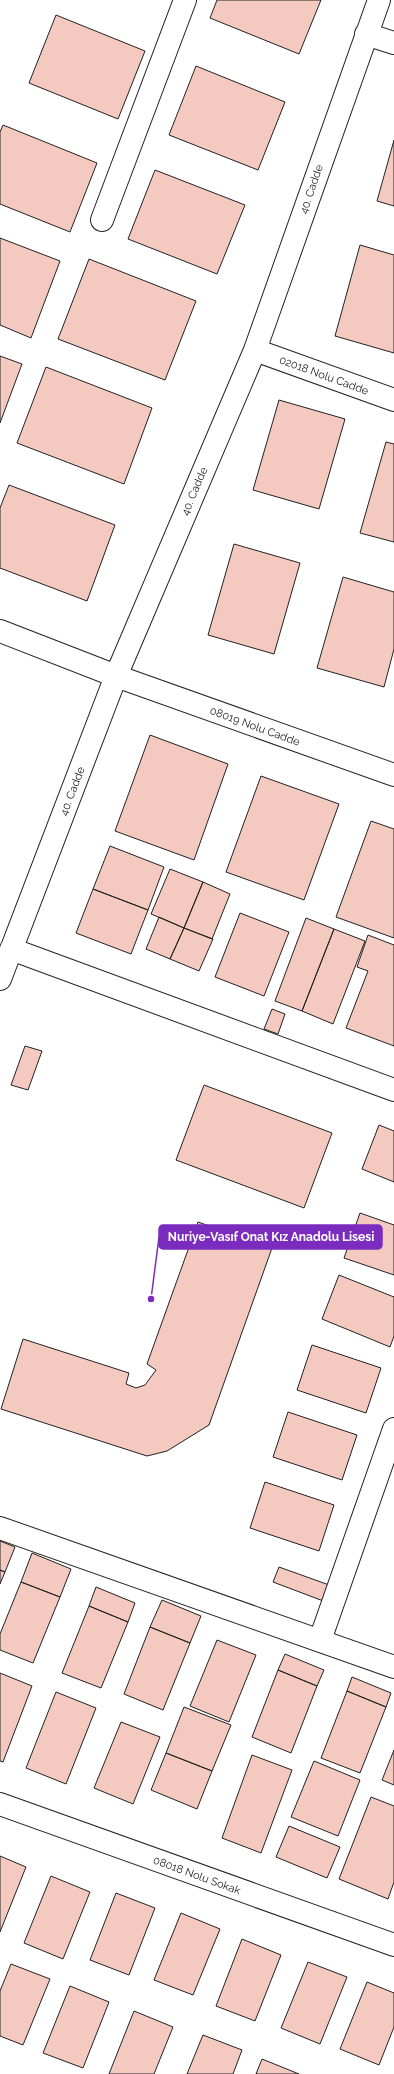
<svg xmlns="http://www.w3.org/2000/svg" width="394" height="2074" viewBox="0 0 394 2074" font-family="Raleway,sans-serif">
	<rect width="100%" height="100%" fill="#fff"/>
	<path fill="#f3c9c0" stroke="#222" d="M 217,0 L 321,0 L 299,54 L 210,18 Z
		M 56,15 L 145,51 L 118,119 L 29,83 Z
		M 196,66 L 285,102 L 258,170 L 169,135 Z
		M 3,125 L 97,163 L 70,232 L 0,204 L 0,132 Z
		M 394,140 L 394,206 L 377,201 Z
		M 155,170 L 245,205 L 217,274 L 128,239 Z
		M 0,238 L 60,261 L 31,338 L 0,325 Z
		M 360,245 L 394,255 L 394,353 L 335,336 Z
		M 89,259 L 196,301 L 165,380 L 58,339 Z
		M 0,356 L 22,364 L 0,423 Z
		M 46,367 L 152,408 L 124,484 L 17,443 Z
		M 279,400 L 345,419 L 319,509 L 253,490 Z
		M 386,442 L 394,444 L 394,542 L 360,533 Z
		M 9,485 L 115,525 L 87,601 L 0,568 L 0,508 Z
		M 234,544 L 300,563 L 274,654 L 208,635 Z
		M 343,577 L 394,592 L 394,649 L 384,687 L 317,668 Z
		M 150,735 L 228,764 L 194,860 L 115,831 Z
		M 261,776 L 339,804 L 304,900 L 226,872 Z
		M 371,821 L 394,829 L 394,938 L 336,917 Z
		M 110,846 L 164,867 L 148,910 L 93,889 Z
		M 170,869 L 203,882 L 184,928 L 151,914 Z
		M 203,882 L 230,894 L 212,939 L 184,928 Z
		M 93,889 L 148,910 L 131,954 L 76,933 Z
		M 240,913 L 289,932 L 264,996 L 215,977 Z
		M 159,917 L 184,928 L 170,959 L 146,949 Z
		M 306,918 L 334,929 L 302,1011 L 275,1001 Z
		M 184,928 L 213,939 L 199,971 L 170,959 Z
		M 334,929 L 365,941 L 333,1024 L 302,1011 Z
		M 368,935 L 394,945 L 394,1046 L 346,1028 L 368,971 L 357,967 Z
		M 272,1009 L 285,1014 L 278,1034 L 264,1029 Z
		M 25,1046 L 42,1051 L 28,1090 L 11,1085 Z
		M 204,1085 L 332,1133 L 304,1208 L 176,1160 Z
		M 379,1125 L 394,1131 L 394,1182 L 362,1169 Z
		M 360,1213 L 394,1225 L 394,1275 L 344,1258 Z
		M 198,1222 L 272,1248 L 209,1425 L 167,1451 L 147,1456 L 1,1409 L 23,1339 L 129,1373 L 126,1384 L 136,1388 L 145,1385 L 156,1370 L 147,1364 Z
		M 339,1275 L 394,1297 L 394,1336 L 390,1347 L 322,1319 Z
		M 312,1345 L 381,1368 L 366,1413 L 297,1390 Z
		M 288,1412 L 357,1435 L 342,1480 L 273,1457 Z
		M 265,1482 L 334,1505 L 319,1551 L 250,1528 Z
		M 0,1541 L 15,1547 L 5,1572 L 0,1570 Z
		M 32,1553 L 71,1569 L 60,1597 L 21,1582 Z
		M 279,1567 L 332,1586 L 326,1602 L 273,1582 Z
		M 0,1570 L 5,1572 L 0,1584 Z
		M 21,1582 L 60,1597 L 33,1663 L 0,1650 L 0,1634 Z
		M 96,1587 L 135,1603 L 128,1622 L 89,1606 Z
		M 162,1600 L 201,1616 L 190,1643 L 150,1627 Z
		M 89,1606 L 128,1622 L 101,1688 L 62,1673 Z
		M 150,1627 L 190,1643 L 163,1710 L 124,1694 Z
		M 217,1640 L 256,1655 L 229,1722 L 190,1706 Z
		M 285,1654 L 324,1670 L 317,1686 L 278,1670 Z
		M 278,1670 L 317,1686 L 291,1753 L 252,1737 Z
		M 0,1673 L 32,1686 L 3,1762 L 0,1761 Z
		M 352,1677 L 391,1693 L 386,1707 L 347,1691 Z
		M 347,1691 L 386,1707 L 360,1773 L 321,1758 Z
		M 56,1692 L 96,1708 L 66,1784 L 26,1768 Z
		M 184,1707 L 231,1725 L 212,1771 L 166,1753 Z
		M 121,1722 L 160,1737 L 133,1804 L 94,1788 Z
		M 394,1750 L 394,1785 L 382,1780 Z
		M 166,1753 L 212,1771 L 197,1809 L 151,1790 Z
		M 252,1755 L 292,1770 L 261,1853 L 222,1838 Z
		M 314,1761 L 360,1780 L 338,1836 L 291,1817 Z
		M 371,1797 L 394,1806 L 394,1882 L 388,1899 L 339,1879 Z
		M 289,1826 L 340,1847 L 327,1878 L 276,1857 Z
		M 0,1856 L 26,1867 L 0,1932 Z
		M 51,1876 L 90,1892 L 63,1959 L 24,1943 Z
		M 116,1893 L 155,1908 L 129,1975 L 90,1960 Z
		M 181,1913 L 220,1929 L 193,1995 L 154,1980 Z
		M 242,1939 L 281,1955 L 255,2021 L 216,2006 Z
		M 308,1962 L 347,1977 L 320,2044 L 281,2028 Z
		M 11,1964 L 50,1979 L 23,2045 L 0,2036 L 0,1991 Z
		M 367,1982 L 394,1993 L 394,2027 L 379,2065 L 340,2049 Z
		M 70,1986 L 109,2002 L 83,2068 L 43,2053 Z
		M 134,2011 L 173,2027 L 154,2074 L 109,2074 Z
		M 203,2035 L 242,2050 L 233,2074 L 187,2074 Z
		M 262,2059 L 299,2074 L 256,2074 Z"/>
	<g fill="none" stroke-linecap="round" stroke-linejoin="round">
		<g stroke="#222" stroke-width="24">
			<path id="minor" d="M 366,34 L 394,43
				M 102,220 L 185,0
				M 255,350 L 394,400
				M 0,631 L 116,676 L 394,775
				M 11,949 L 394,1090
				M 0,979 L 116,676 L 255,350 L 379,0
				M 0,1528 L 394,1667
				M 320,1640 L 394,1429
				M 0,1804 L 394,1945"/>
		</g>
		<use href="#minor" stroke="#fff" stroke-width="22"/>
	</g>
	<g text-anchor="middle" stroke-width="3" stroke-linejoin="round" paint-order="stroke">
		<g font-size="11" fill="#222" stroke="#fff">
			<text transform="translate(311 189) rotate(-71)" y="4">40. Cadde</text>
			<text transform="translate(324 375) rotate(20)" y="4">02018 Nolu Cadde</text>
			<text transform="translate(194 491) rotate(-67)" y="4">40. Cadde</text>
			<text transform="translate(255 726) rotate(20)" y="4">08019 Nolu Cadde</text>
			<text transform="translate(72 791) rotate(-69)" y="4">40. Cadde</text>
			<text transform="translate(197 1875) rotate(20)" y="4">08018 Nolu Sokak</text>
		</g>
	</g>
	<path fill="none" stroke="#7b2cbf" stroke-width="1.5" d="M151 1299L159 1237"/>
	<circle fill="#7b2cbf" stroke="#fff" stroke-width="1.5" cx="151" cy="1299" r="4"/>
	<rect fill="#7b2cbf" stroke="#7b2cbf" stroke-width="1.5" x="159" y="1225" width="223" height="24" rx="4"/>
	<g font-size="12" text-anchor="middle" font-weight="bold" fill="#fff">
		<text x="271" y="1241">Nuriye-Vasıf Onat Kız Anadolu Lisesi</text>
	</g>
</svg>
